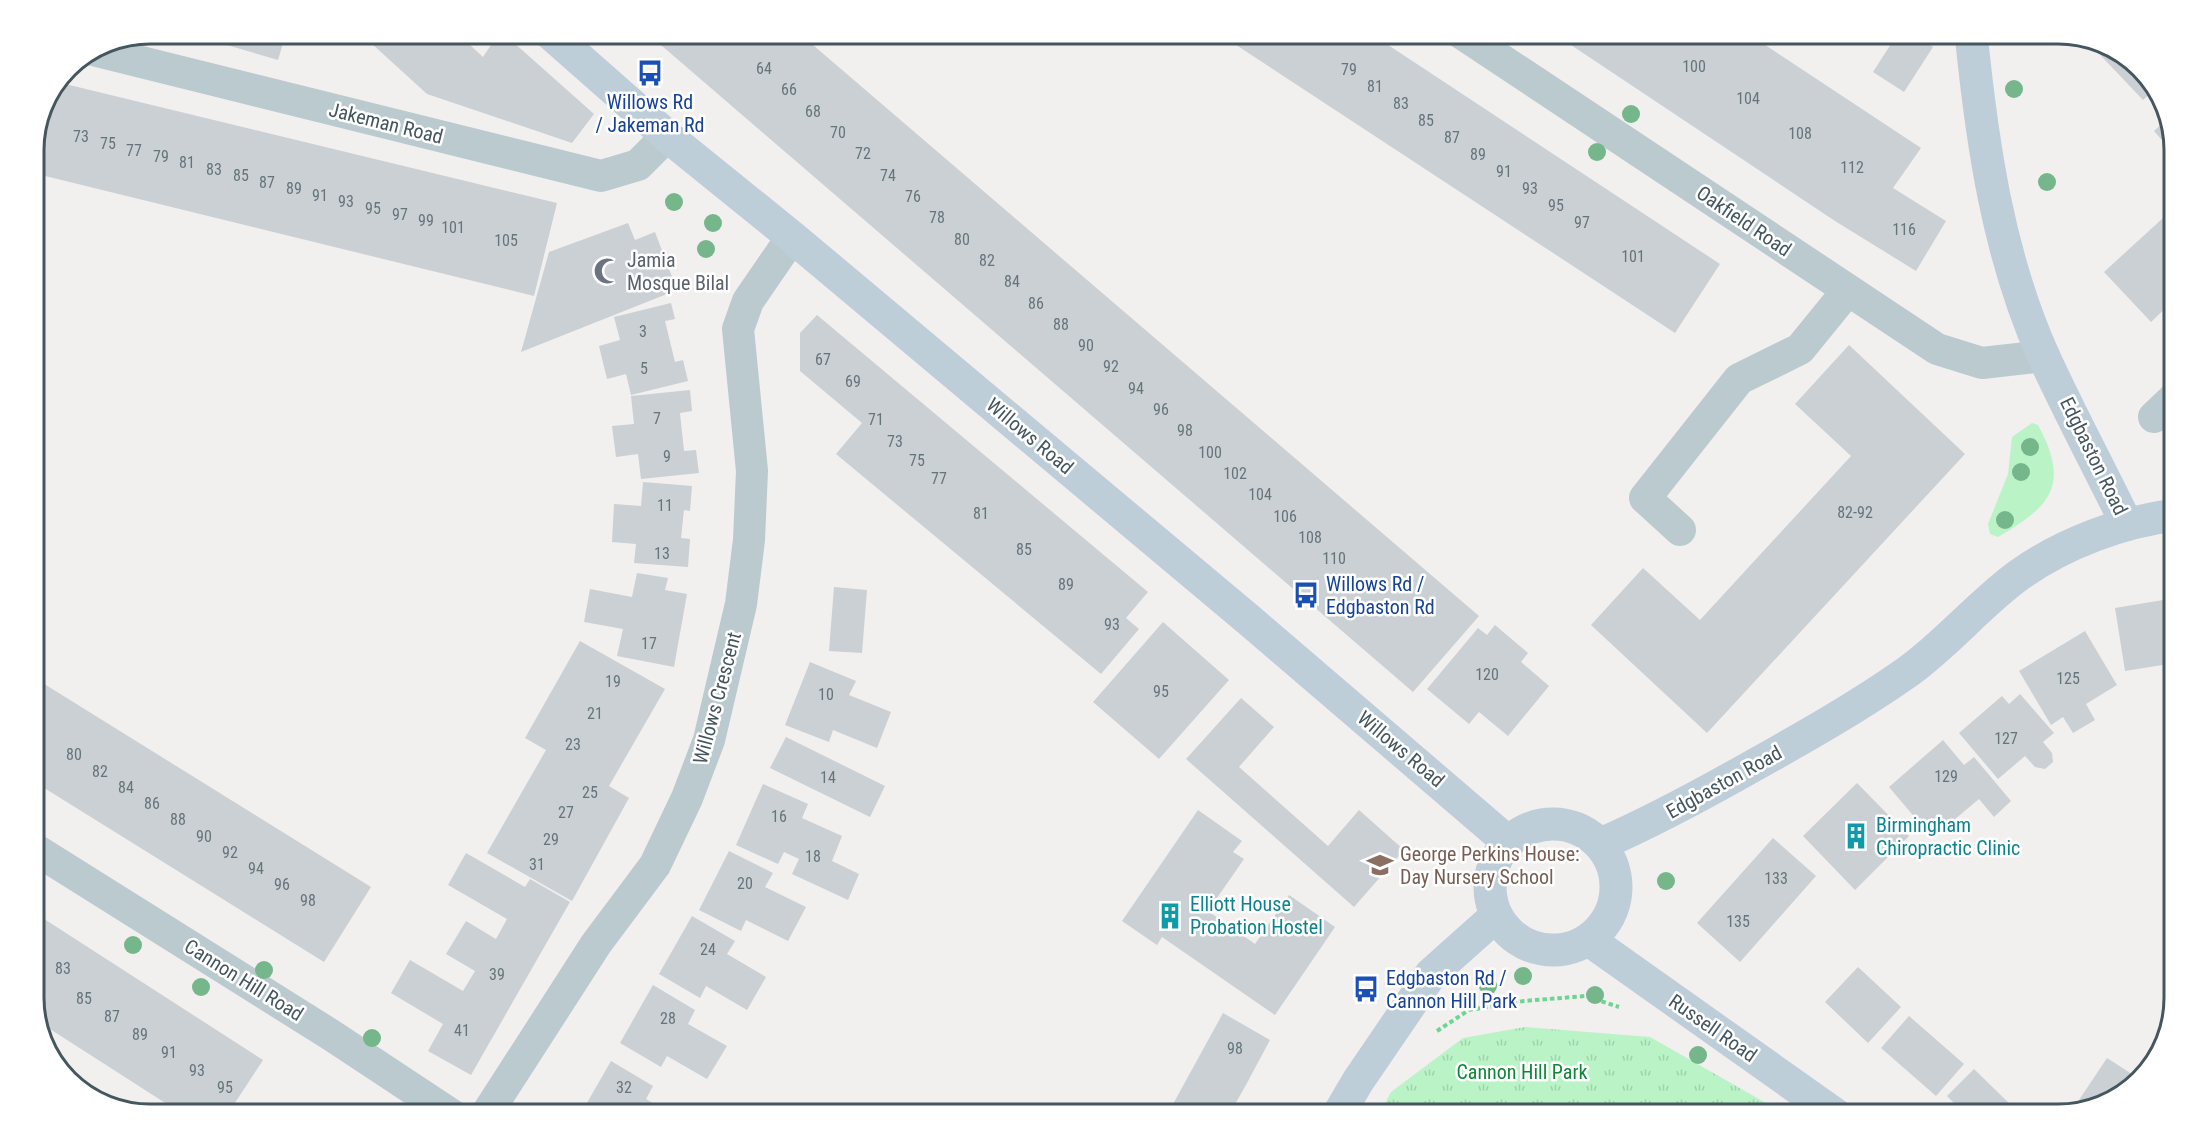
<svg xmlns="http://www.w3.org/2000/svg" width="2208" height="1148" viewBox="0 0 2208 1148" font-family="'Roboto Condensed',sans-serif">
	<defs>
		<pattern id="park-tufts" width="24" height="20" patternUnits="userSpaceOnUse" patternTransform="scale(1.5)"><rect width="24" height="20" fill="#b9f3c6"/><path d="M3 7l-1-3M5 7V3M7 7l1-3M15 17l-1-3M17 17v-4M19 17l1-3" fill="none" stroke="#a0d2ac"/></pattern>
	</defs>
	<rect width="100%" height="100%" fill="#f2efef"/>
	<path fill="#b9f3c6" d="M 2032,423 L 2038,425 C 2070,484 2052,506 1998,537 L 1990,534 L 1988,524 L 2008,474 L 2012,437 Z"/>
	<path fill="url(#park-tufts)" d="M 1525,1027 L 1650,1037 L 1787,1115 L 1379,1115 L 1391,1092 L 1463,1038 Z"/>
	<path fill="#cad0d4" d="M 186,33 L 286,33 L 278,60 Z
		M 360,33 L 457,33 L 483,57 L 499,33 L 503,33 L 594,114 L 572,143 L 427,94 Z
		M 647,33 L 799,33 L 1479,616 L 1413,692 Z
		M 1218,33 L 1370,33 L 1720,264 L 1675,333 Z
		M 1553,33 L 1747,33 L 1921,148 L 1893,188 L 1946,221 L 1916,271 L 1835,221 Z
		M 1898,33 L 1911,33 L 1933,47 L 1904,92 L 1873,72 Z
		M 2086,40 L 2110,45 L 2156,88 L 2143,100 Z
		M 57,82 L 557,203 L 534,296 L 33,173 L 33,142 L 42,105 Z
		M 2167,119 L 2175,142 L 2175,155 L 2154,131 Z
		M 2175,160 L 2175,179 L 2165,168 Z
		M 2163,218 L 2175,231 L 2175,299 L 2151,322 L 2104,272 Z
		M 628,223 L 635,240 L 655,232 L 677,290 L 521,352 L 549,252 Z
		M 671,303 L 675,319 L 665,321 L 675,362 L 683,360 L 688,381 L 631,395 L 626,374 L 607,379 L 599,346 L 620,340 L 614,317 Z
		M 817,315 L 1148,592 L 1126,618 L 1139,629 L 1101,674 L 836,454 L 862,423 L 800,371 L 800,333 Z
		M 1849,345 L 1965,454 L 1707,733 L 1591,625 L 1643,568 L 1700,620 L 1851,456 L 1795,404 Z
		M 690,390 L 692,411 L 680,413 L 684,451 L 696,450 L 699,473 L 641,479 L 638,454 L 616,457 L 612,426 L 634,424 L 631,396 Z
		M 643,482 L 692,486 L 690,511 L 684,510 L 681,538 L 690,539 L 688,567 L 634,563 L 636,544 L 612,542 L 614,504 L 641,506 Z
		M 637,573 L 668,578 L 665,590 L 687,594 L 674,667 L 617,656 L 623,629 L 584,622 L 590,589 L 632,597 Z
		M 834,587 L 867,590 L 862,653 L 829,651 Z
		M 2175,598 L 2175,663 L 2125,671 L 2115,608 Z
		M 1163,622 L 1229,680 L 1159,759 L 1093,702 Z
		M 1495,625 L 1528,653 L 1521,662 L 1549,686 L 1508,736 L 1479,712 L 1469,724 L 1427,689 L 1478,628 L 1487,635 Z
		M 2085,631 L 2117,685 L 2086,704 L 2095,720 L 2073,733 L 2063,717 L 2051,725 L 2019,671 Z
		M 580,641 L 665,689 L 609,786 L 629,798 L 572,901 L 487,853 L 546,750 L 525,738 Z
		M 810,662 L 856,681 L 849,695 L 891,712 L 877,748 L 833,730 L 829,742 L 785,725 Z
		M 33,677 L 371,887 L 324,962 L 33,781 Z
		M 2020,694 L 2054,733 L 2043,742 L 2052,753 L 2053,762 L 2045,769 L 2035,767 L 2025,756 L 1998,779 L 1959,733 L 2002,696 L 2009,704 Z
		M 1241,698 L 1274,727 L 1239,767 L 1328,846 L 1359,810 L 1404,850 L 1354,907 L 1186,759 Z
		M 786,737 L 885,786 L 870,817 L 770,768 Z
		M 1943,740 L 1964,765 L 1974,757 L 2011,801 L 1994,817 L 1979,799 L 1942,830 L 1932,818 L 1922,826 L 1889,787 Z
		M 1857,783 L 1909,836 L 1855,890 L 1803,836 Z
		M 763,784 L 808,804 L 802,818 L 842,836 L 832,861 L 859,874 L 848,900 L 792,874 L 799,859 L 784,852 L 778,864 L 736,845 Z
		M 1198,810 L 1242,841 L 1233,852 L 1244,859 L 1208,911 L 1255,944 L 1289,895 L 1335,927 L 1275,1015 L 1162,937 L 1157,945 L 1122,921 Z
		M 1773,838 L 1816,876 L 1740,962 L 1697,923 Z
		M 729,851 L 773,873 L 765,887 L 806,907 L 788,941 L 746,920 L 741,931 L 699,910 Z
		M 466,853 L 525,887 L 530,879 L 570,902 L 471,1075 L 428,1051 L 443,1024 L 391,993 L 410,960 L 463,991 L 475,971 L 446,954 L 466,921 L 496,939 L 507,919 L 448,885 Z
		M 38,915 L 263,1060 L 227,1115 L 184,1115 L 39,1022 L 33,1006 L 33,922 Z
		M 692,916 L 735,941 L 727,954 L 766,977 L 747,1010 L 706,986 L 700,998 L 659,974 Z
		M 1858,967 L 1901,1007 L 1868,1043 L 1825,1002 Z
		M 653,985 L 695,1010 L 688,1024 L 727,1046 L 707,1079 L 667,1056 L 661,1067 L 620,1043 Z
		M 1223,1013 L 1270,1040 L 1247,1083 L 1229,1115 L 1167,1115 Z
		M 1909,1016 L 1964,1064 L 1936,1096 L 1881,1048 Z
		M 2107,1058 L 2138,1078 L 2123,1096 L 2088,1106 L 2079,1100 Z
		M 611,1061 L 653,1086 L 646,1099 L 673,1115 L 580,1115 Z
		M 1974,1069 L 2017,1111 L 2013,1115 L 1966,1115 L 1947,1096 Z"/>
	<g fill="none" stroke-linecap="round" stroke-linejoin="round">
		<path stroke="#6ed591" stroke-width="4" stroke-dasharray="4.5 3" stroke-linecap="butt" d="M 1437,1031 L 1469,1010 L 1524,1001 L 1585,996 L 1619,1007"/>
		<path stroke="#bbcacf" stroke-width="32" d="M 1461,33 L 1937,349 L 1982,363 L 2044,356
			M 93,50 L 601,176 L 638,165 L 667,136
			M 2154,417 L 2175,397
			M 1680,530 L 1645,498 L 1739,379 L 1800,349 L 1848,290
			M 33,848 L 331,1035 L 452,1115
			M 486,1115 L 596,944 L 655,865 L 687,798 L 709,740 L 741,604 L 749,540 L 752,471 L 738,329 L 748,301 L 792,237"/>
		<path stroke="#beced8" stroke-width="33" d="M 550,33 L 667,136 L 792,237 L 1249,620 L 1508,842
			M 1971,33 C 1982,143 1998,255 2044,357 C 2070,414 2100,469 2127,525
			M1490 887a63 63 0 1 1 126 0a63 63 0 1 1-126 0Z
			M 1601,844 C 1656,820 1707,792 1758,763 C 1808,735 1859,706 1906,673 C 1947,644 1979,604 2019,575 C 2064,543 2121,522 2175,515
			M 1589,940 L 1836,1115
			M 1338,1115 L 1358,1081 L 1431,974 L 1496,916"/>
	</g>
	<g fill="#75b68a">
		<circle cx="2014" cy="89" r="9"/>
		<circle cx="1631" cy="114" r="9"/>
		<circle cx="1597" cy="152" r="9"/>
		<circle cx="2047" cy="182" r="9"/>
		<circle cx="674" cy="202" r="9"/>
		<circle cx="713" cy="223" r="9"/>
		<circle cx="706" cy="249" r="9"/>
		<circle cx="2030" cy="447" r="9"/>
		<circle cx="2021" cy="472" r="9"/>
		<circle cx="2005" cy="520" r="9"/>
		<circle cx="1666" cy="881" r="9"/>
		<circle cx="133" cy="945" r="9"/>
		<circle cx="264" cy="970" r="9"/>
		<circle cx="1523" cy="976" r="9"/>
		<circle cx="1488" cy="986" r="9"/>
		<circle cx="201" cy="987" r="9"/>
		<circle cx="1595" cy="995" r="9"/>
		<circle cx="372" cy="1038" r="9"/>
		<circle cx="1698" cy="1055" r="9"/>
	</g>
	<defs>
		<g id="bus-bare" transform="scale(2.07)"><path d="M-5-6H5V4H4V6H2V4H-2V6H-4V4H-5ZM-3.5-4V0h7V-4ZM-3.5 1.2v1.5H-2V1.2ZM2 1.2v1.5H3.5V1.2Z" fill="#1a4fb4" stroke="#fff" stroke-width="2.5" paint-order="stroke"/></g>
		<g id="mosque-bare" transform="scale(2.07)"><path d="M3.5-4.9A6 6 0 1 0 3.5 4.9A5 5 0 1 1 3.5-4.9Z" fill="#6b7280" stroke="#fff" stroke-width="2.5" paint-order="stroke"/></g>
		<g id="building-bare" transform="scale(2.07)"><path d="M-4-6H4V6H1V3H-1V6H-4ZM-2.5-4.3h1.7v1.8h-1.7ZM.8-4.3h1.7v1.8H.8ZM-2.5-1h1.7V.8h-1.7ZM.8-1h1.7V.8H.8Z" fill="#0f9aa8" stroke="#fff" stroke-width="2.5" paint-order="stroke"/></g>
		<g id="school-bare" transform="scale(2.07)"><path d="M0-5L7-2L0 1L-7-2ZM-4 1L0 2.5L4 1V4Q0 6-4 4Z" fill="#8d6e63" stroke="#fff" stroke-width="2.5" paint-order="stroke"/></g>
	</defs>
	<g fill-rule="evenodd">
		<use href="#bus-bare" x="650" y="73"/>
		<use href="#mosque-bare" x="607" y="271"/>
		<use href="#bus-bare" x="1306" y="595"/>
		<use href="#building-bare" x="1856" y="836"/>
		<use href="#school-bare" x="1380" y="865"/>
		<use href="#building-bare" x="1170" y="916"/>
		<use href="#bus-bare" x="1366" y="989"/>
	</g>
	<g text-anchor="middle" stroke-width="5" stroke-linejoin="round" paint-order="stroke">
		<g font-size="16" fill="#66747c">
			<text x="1694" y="72">100</text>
			<text x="764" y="74">64</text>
			<text x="1349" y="75">79</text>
			<text x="1375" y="92">81</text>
			<text x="789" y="95">66</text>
			<text x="1748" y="104">104</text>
			<text x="1401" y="109">83</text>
			<text x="813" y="117">68</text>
			<text x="1426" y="126">85</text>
			<text x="838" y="138">70</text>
			<text x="1800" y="139">108</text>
			<text x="81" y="142">73</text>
			<text x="1452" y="143">87</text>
			<text x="108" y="149">75</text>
			<text x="134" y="156">77</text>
			<text x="863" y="159">72</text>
			<text x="1478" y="160">89</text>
			<text x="161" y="162">79</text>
			<text x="187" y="168">81</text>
			<text x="1852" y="173">112</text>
			<text x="214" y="175">83</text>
			<text x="1504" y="177">91</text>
			<text x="241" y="181">85</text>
			<text x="888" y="181">74</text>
			<text x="267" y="188">87</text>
			<text x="294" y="194">89</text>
			<text x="1530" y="194">93</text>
			<text x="320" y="201">91</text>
			<text x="913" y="202">76</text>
			<text x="346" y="207">93</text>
			<text x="1556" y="211">95</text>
			<text x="373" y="214">95</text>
			<text x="400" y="220">97</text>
			<text x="937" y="223">78</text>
			<text x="426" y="226">99</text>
			<text x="1582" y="228">97</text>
			<text x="453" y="233">101</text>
			<text x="1904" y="235">116</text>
			<text x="962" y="245">80</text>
			<text x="506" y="246">105</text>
			<text x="1633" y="262">101</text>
			<text x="987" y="266">82</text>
			<text x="1012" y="287">84</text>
			<text x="1036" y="309">86</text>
			<text x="1061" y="330">88</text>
			<text x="643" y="337">3</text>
			<text x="1086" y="351">90</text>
			<text x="823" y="365">67</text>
			<text x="1111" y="372">92</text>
			<text x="644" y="374">5</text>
			<text x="853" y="387">69</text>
			<text x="1136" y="394">94</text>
			<text x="1161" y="415">96</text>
			<text x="657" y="424">7</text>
			<text x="876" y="425">71</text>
			<text x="1185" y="436">98</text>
			<text x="895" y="447">73</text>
			<text x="1210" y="458">100</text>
			<text x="667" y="462">9</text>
			<text x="917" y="466">75</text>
			<text x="1235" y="479">102</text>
			<text x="939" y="484">77</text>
			<text x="1260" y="500">104</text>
			<text x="665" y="511">11</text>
			<text x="1855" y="518">82-92</text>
			<text x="981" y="519">81</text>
			<text x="1285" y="522">106</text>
			<text x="1310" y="543">108</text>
			<text x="1024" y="555">85</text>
			<text x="662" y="559">13</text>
			<text x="1334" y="564">110</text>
			<text x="1066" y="590">89</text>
			<text x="1112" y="630">93</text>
			<text x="649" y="649">17</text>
			<text x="1487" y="680">120</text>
			<text x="2068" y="684">125</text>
			<text x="613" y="687">19</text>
			<text x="1161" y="697">95</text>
			<text x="826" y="700">10</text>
			<text x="595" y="719">21</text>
			<text x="2006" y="744">127</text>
			<text x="573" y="750">23</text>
			<text x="74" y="760">80</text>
			<text x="100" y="777">82</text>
			<text x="1946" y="782">129</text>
			<text x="828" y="783">14</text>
			<text x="126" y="793">84</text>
			<text x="590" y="798">25</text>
			<text x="152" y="809">86</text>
			<text x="566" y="818">27</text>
			<text x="779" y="822">16</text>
			<text x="178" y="825">88</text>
			<text x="204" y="842">90</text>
			<text x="551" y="845">29</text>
			<text x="230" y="858">92</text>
			<text x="813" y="862">18</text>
			<text x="537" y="870">31</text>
			<text x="256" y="874">94</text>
			<text x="1776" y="884">133</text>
			<text x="745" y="889">20</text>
			<text x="282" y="890">96</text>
			<text x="308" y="906">98</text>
			<text x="1738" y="927">135</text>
			<text x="708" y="955">24</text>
			<text x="63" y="974">83</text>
			<text x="497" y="980">39</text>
			<text x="84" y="1004">85</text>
			<text x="112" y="1022">87</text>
			<text x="668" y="1024">28</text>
			<text x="462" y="1036">41</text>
			<text x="140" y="1040">89</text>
			<text x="1235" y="1054">98</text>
			<text x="169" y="1058">91</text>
			<text x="197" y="1076">93</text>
			<text x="225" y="1093">95</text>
			<text x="624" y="1093">32</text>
		</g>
		<g font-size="20" fill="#164399" stroke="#fff" text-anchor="start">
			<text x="650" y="109" text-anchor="middle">Willows Rd<tspan x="650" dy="23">/ Jakeman Rd</tspan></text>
			<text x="1326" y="591">Willows Rd /<tspan x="1326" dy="23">Edgbaston Rd</tspan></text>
			<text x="1386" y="985">Edgbaston Rd /<tspan x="1386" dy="23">Cannon Hill Park</tspan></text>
		</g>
		<g font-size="20" fill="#45565e" stroke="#fff">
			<text transform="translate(386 123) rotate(14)" y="7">Jakeman Road</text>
			<text transform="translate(1744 221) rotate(34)" y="7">Oakfield Road</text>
			<text transform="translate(1030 436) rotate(40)" y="7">Willows Road</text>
			<text transform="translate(2094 456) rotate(64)" y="7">Edgbaston Road</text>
			<text transform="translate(717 698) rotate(-75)" y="7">Willows Crescent</text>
			<text transform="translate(1401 749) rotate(40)" y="7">Willows Road</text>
			<text transform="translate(1724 782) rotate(-29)" y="7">Edgbaston Road</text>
			<text transform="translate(244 980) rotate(32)" y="7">Cannon Hill Road</text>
			<text transform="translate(1713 1028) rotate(35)" y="7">Russell Road</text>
		</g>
		<g font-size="20" fill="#5b616d" stroke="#fff" text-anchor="start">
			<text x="627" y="267">Jamia<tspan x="627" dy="23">Mosque Bilal</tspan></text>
		</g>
		<g font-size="20" fill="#0d838f" stroke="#fff" text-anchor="start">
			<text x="1876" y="832">Birmingham<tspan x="1876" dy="23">Chiropractic Clinic</tspan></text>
			<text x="1190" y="911">Elliott House<tspan x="1190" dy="23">Probation Hostel</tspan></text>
		</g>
		<g font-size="20" fill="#785e54" stroke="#fff" text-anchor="start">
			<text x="1400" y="861">George Perkins House:<tspan x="1400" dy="23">Day Nursery School</tspan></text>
		</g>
		<g font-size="20" fill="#0e8737" stroke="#fff">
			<text x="1522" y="1079">Cannon Hill Park</text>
		</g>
	</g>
	<path d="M0 0H2208V1148H0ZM150 44H2058A106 106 0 0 1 2164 150V998A106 106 0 0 1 2058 1104H150A106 106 0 0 1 44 998V150A106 106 0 0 1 150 44Z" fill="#fff" fill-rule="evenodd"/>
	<path fill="none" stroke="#45565e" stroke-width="3" d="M150 44H2058A106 106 0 0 1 2164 150V998A106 106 0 0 1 2058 1104H150A106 106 0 0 1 44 998V150A106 106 0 0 1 150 44Z"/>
</svg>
